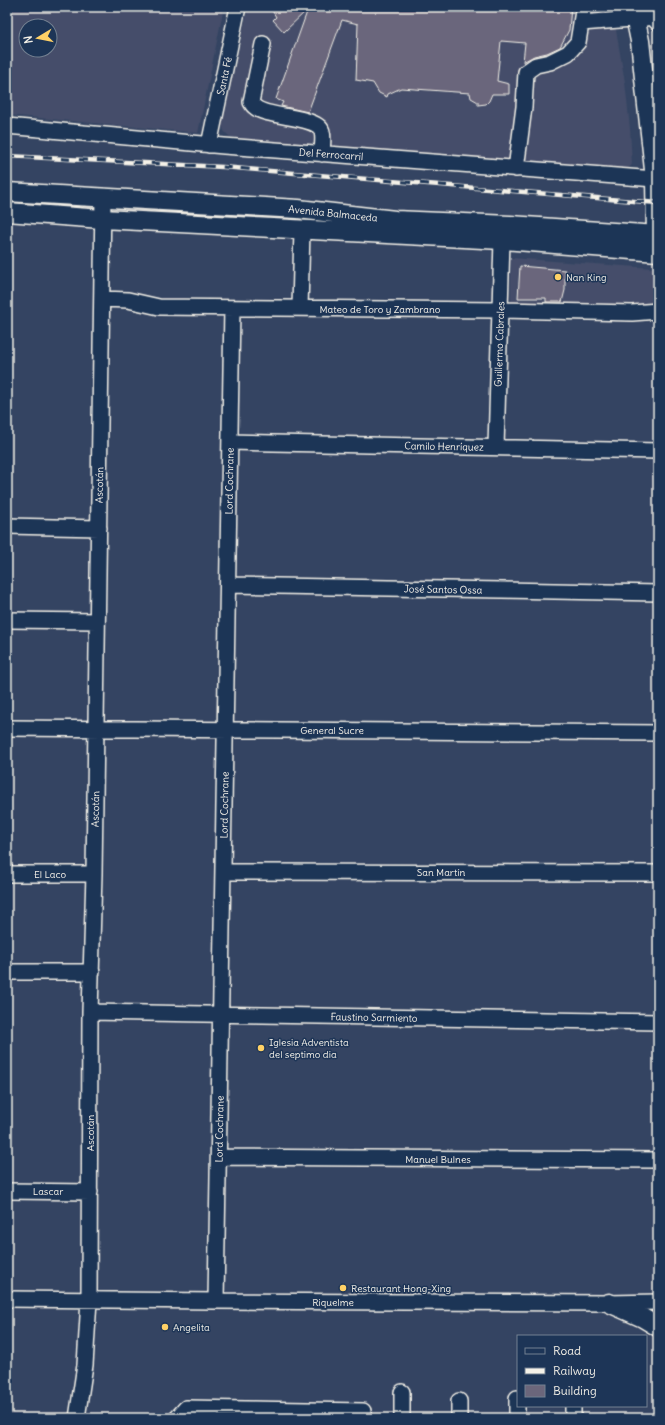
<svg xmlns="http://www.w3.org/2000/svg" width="665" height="1425" viewBox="0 0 665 1425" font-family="Delius,sans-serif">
	<rect width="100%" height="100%" fill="#344462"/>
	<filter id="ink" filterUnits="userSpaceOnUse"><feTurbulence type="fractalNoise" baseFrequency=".025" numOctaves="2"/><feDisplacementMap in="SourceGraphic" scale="8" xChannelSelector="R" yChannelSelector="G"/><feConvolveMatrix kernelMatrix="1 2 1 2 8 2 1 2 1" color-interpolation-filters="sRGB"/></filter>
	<g filter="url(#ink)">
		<path fill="#444e6a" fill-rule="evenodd" d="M 7,7 L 224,7 L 198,133 L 7,115 ZM 26,26 L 50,26 L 50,50 L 26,50 Z
			M 248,7 L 612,7 L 625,82 L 630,128 L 632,164 L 628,170 L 329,147 L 237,139 L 229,136 L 224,131 L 222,125 Z
			M 511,258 L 652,268 L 655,304 L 511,308 Z"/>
		<path fill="#6b667b" stroke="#f4f1e8" d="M 270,7 L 571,7 L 569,30 L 560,47 L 547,53 L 534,56 L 523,62 L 525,43 L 501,41 L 497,81 L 509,84 L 509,94 L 492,94 L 489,101 L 486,104 L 478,105 L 478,102 L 471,98 L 470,93 L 401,88 L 388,94 L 387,97 L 379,93 L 373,83 L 356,80 L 358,24 L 342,20 L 308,112 L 281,106 L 283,102 L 276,99 L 308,9 L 284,32 L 273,20 L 276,17 Z
			M 520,266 L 565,270 L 565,290 L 562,302 L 546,302 L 546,298 L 518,298 Z"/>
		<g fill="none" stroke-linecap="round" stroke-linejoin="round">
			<g stroke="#f4f1e8" stroke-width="18">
				<path id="minor" d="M 581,23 L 658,17
					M 263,44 L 251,102 C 252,104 253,106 255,107 C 266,118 320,116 322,132 C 324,138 322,147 322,154
					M 7,126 L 224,146 L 655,179
					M 209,145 L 238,7
					M 516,169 L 524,107 L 526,72 L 536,65 L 550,62 L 568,53 L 578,42 L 583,11 L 583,7
					M 102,299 L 128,300 L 159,307 L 500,310 L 632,313 L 658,311
					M 300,308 L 302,230
					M 230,442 L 658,451
					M 496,447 L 502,240
					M 7,526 L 99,528
					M 228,585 L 658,593
					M 7,620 L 97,621
					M 7,728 L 658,733
					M 223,872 L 658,873
					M 7,874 L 94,874
					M 7,972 L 92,972
					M 90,1012 L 658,1022
					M 219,1157 L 658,1160
					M 7,1191 L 90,1192
					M 7,1299 L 216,1301 L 609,1303 L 658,1302
					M 216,1301 L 232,308
					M 77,1418 L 85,1365 L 89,1300 L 90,1012 L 94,874 L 103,198
					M 177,1418 L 186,1408 L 363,1411 L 363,1418
					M 402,1418 L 402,1392
					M 459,1418 L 459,1401
					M 517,1418 L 517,1398
					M 573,1418 L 573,1406"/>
			</g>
			<g stroke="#f4f1e8" stroke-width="21">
				<path id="major" d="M 633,7 L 640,41 L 655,179 L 656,235 L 658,246
					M 655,7 L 658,21
					M 7,192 L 298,209 L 395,220 L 510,225 L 658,235
					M 7,212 L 102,219 L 502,240 L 658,252
					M 609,1303 L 643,1318 L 658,1327"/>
			</g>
			<use href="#minor" stroke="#1d3557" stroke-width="15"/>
			<use href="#major" stroke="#1d3557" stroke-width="18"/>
			<g stroke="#f4f1e8" stroke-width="4.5">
				<path id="rail" d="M 7,156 L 223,167 L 658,203"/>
			</g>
			<use href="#rail" stroke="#1d3557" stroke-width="3" stroke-dasharray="9" stroke-linecap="butt"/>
		</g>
	</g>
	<g fill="#ffd166" stroke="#1d3557" stroke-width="1.5">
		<circle cx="558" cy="277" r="4"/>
		<circle cx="261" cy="1048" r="4"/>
		<circle cx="343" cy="1288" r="4"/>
		<circle cx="165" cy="1327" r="4"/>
	</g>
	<g text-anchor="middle" stroke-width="3" stroke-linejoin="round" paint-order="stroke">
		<g font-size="10" fill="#f4f1e8" stroke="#1d3557">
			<text transform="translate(224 76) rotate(-78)" y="4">Santa Fé</text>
			<text transform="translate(331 154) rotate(4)" y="4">Del Ferrocarril</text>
			<text transform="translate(333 213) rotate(6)" y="4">Avenida Balmaceda</text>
			<text x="380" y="313">Mateo de Toro y Zambrano</text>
			<text transform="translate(499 344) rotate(-88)" y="4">Guillermo Cabrales</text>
			<text transform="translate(444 446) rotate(1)" y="4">Camilo Henríquez</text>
			<text transform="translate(229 481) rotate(-89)" y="4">Lord Cochrane</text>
			<text transform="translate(99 485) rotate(-89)" y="4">Ascotán</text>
			<text transform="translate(443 589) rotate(1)" y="4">José Santos Ossa</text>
			<text x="332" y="734">General Sucre</text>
			<text transform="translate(224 805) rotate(-89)" y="4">Lord Cochrane</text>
			<text transform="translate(95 809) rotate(-89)" y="4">Ascotán</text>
			<text x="441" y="876">San Martín</text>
			<text x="50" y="878">El Laco</text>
			<text transform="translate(374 1017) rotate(1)" y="4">Faustino Sarmiento</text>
			<text transform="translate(219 1129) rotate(-89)" y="4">Lord Cochrane</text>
			<text transform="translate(90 1133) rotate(-90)" y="4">Ascotán</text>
			<text x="438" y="1163">Manuel Bulnes</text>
			<text x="48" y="1195">Lascar</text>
			<text x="333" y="1306">Riquelme</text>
		</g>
		<g font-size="10" fill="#f4f1e8" stroke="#1d3557" text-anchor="start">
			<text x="566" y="281">Nan King</text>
			<text x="269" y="1046">Iglesia Adventista<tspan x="269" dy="12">del septimo dia</tspan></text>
			<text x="351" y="1292">Restaurant Hong-Xing</text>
			<text x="173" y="1331">Angelita</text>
		</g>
	</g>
	<rect width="665" height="1425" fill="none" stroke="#1d3557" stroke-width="24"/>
	<rect x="12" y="12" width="641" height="1401" fill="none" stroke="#f4f1e8" stroke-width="1.5" filter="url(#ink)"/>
	<rect x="517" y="1335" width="130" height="72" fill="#1d3557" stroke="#738091"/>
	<rect x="525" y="1348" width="20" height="6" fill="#1d3557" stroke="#738091"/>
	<text x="553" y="1355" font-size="12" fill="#f4f1e8">Road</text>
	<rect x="525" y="1368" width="20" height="6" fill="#f4f1e8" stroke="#738091"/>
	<text x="553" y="1375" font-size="12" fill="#f4f1e8">Railway</text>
	<rect x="525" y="1385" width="20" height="12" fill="#6b667b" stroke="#738091"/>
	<text x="553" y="1395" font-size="12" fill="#f4f1e8">Building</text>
	<g transform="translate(38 38) rotate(260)"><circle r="19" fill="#1d3557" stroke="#738091"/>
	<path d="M0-3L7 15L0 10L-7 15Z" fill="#ffd166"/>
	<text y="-6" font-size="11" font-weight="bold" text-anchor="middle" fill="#f4f1e8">N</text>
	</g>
</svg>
